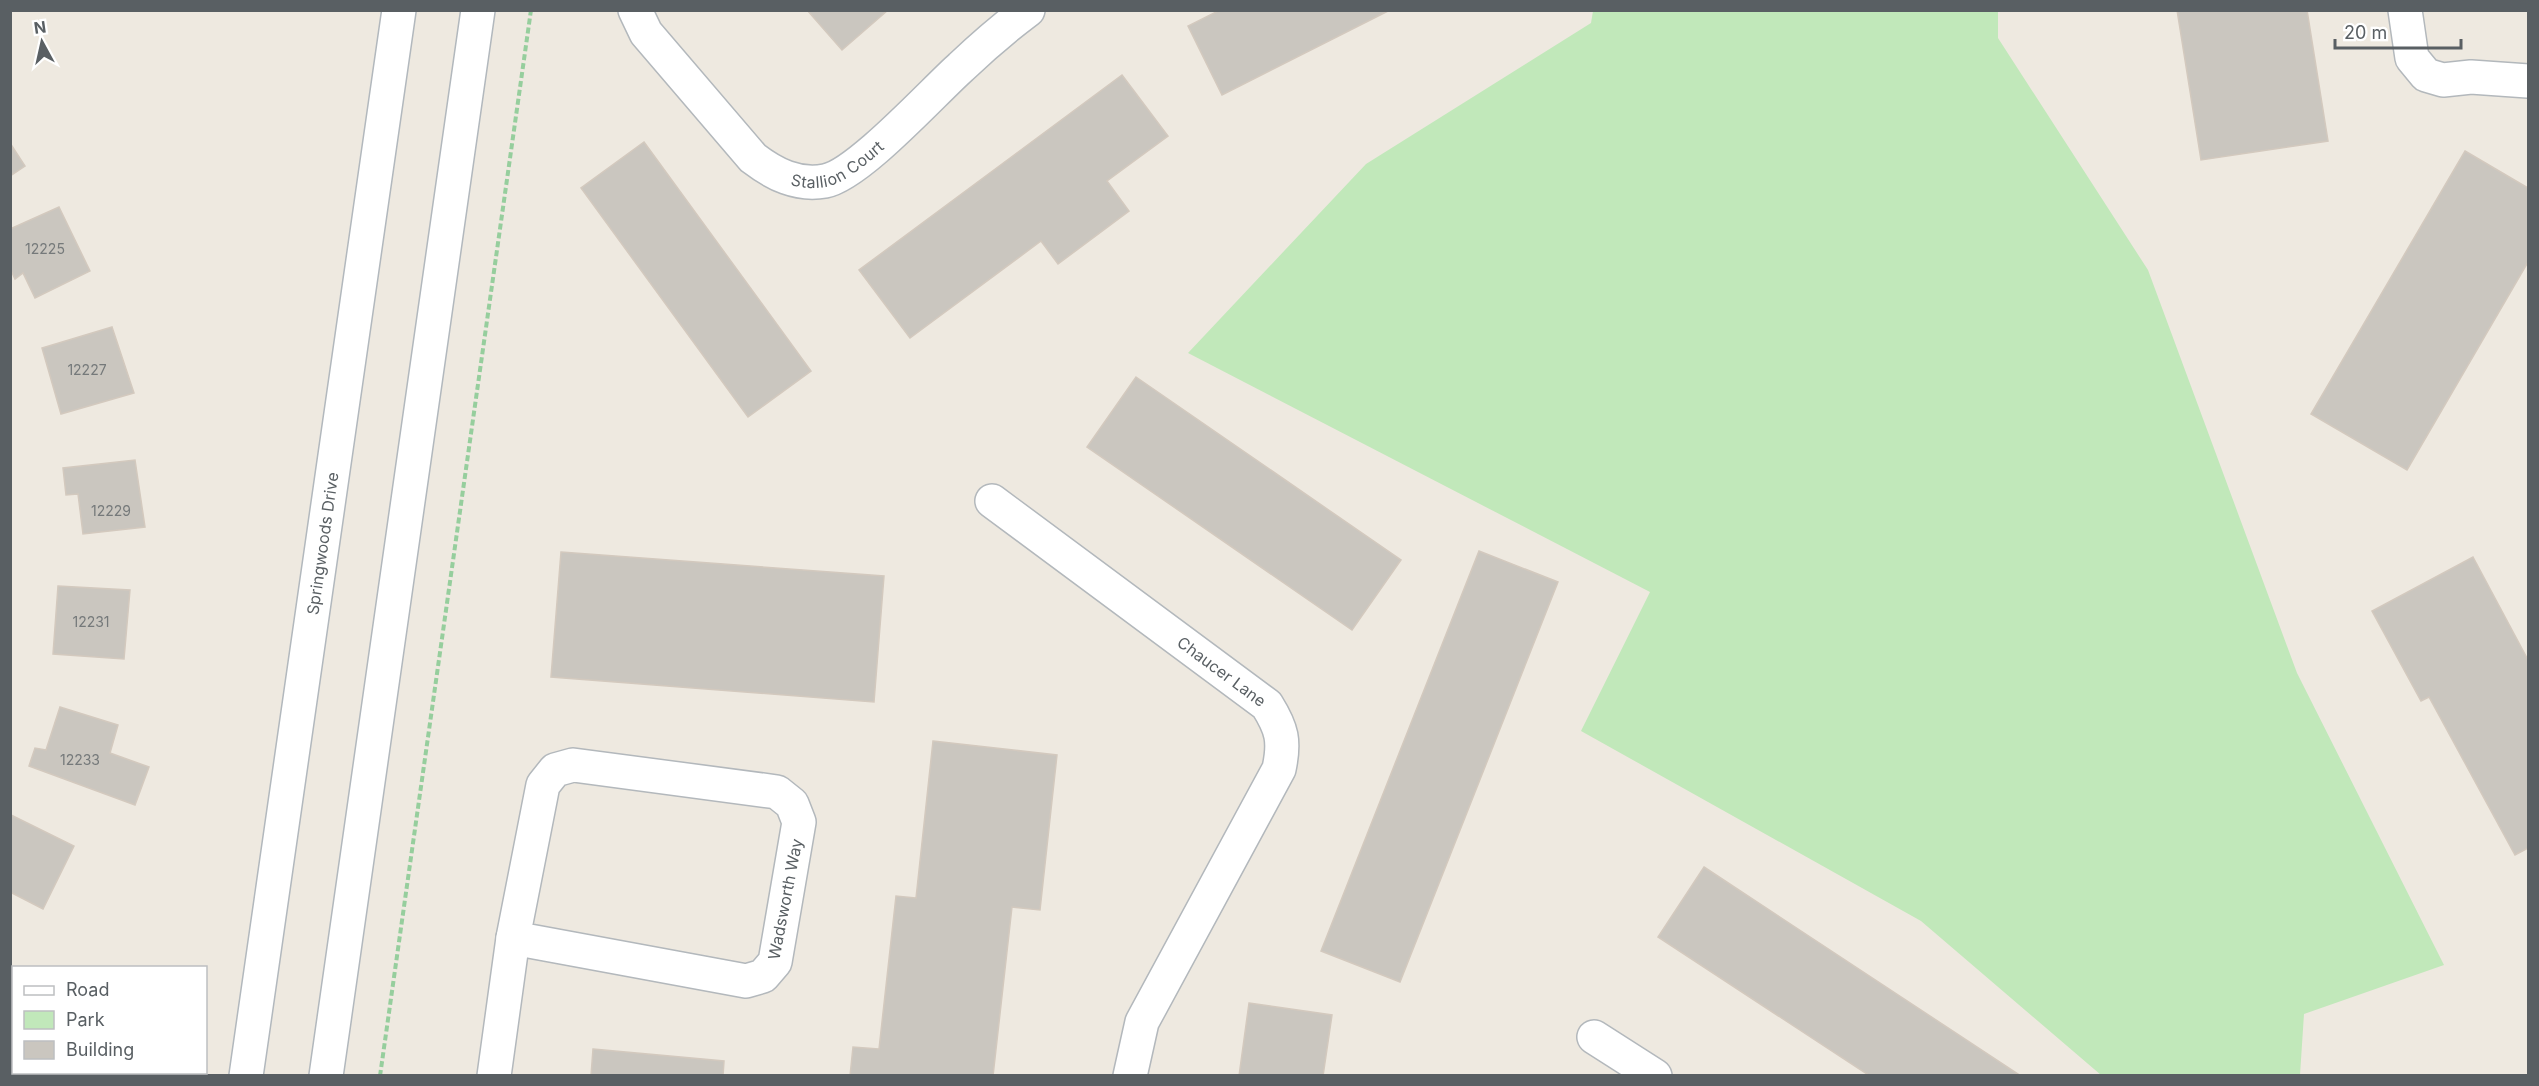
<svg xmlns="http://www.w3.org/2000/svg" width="2539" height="1086" viewBox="0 0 2539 1086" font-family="Inter,sans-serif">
	<rect width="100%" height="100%" fill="#eee9e0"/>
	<path fill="#c1e8ba" d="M 1593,11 L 1998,11 L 1998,38 L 2148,270 L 2297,673 L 2444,965 L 2304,1014 L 2300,1075 L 2101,1075 L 1921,921 L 1581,731 L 1650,592 L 1188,353 L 1366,164 L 1591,23 Z"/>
	<path fill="#cac6bf" stroke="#d3c9be" stroke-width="1.5" d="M 807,10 L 888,10 L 842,50 Z
		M 1220,10 L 1390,10 L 1222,95 L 1188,26 Z
		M 2177,10 L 2307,10 L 2328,141 L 2201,160 Z
		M 1122,75 L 1168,136 L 1107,181 L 1129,211 L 1058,264 L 1041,241 L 910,338 L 859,270 Z
		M 644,142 L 811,371 L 748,417 L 581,188 Z
		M 10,143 L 25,166 L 10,176 Z
		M 2465,151 L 2528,188 L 2528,262 L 2407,470 L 2311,414 Z
		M 59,207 L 90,271 L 35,298 L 23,273 L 15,279 L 10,268 L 10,229 Z
		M 112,327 L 134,393 L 61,414 L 42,348 Z
		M 1136,377 L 1401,560 L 1352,630 L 1087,447 Z
		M 135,460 L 145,527 L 83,534 L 78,494 L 66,495 L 63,468 Z
		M 1479,551 L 1558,582 L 1400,982 L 1321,951 Z
		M 561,552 L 884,576 L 874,702 L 551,677 Z
		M 2473,557 L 2528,660 L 2528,848 L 2515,855 L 2429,697 L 2421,701 L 2372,611 Z
		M 58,586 L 130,590 L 124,659 L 53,654 Z
		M 60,707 L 118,725 L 110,753 L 149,767 L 135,805 L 29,766 L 35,748 L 46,750 Z
		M 933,741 L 1057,755 L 1040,910 L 1012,907 L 993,1076 L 850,1076 L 853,1047 L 879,1049 L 896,896 L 916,898 Z
		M 11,815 L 74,846 L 43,909 L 10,892 Z
		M 1704,867 L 2021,1076 L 1870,1076 L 1658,937 Z
		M 1249,1003 L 1332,1015 L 1323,1076 L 1239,1076 Z
		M 593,1049 L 724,1061 L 723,1076 L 591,1076 Z"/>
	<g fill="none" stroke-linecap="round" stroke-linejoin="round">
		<g stroke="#b3b8bc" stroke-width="36">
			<g id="street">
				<path id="s1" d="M 635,10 L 646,33 L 753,158 C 774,174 797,186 825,181 C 858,175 932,93 961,67 C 982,47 1004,28 1028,10"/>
				<path d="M 2405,10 L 2412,58 L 2426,75 L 2443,80 L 2471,77 L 2528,81"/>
				<path id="s2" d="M 992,501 L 1267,705 C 1282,729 1285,741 1279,769 L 1142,1022 L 1130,1076"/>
				<path d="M 573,765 L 777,792 L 792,804 L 799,822 L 775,962 L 763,976 L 746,981 L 513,938 L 543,785 L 555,770 Z"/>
				<path d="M 1594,1037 L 1655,1076"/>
				<path d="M 494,1076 L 513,938"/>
			</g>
		</g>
		<g stroke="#b2b8bd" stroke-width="36">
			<g id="secondary">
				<path id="s3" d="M 246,1076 L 399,10"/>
				<path d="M 326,1076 L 478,10"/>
			</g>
		</g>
		<path stroke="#96ce9d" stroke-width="4" stroke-dasharray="6 3" stroke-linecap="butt" d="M 380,1076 L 531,10"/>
		<use href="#street" stroke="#fff" stroke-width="33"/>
		<use href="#secondary" stroke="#fff" stroke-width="33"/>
	</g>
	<g text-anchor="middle" stroke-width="4.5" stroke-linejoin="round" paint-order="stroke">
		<g font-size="14" fill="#75797a">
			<text x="45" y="254">12225</text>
			<text x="87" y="375">12227</text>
			<text x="111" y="516">12229</text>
			<text x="91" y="627">12231</text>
			<text x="80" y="765">12233</text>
		</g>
		<g font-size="16" fill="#595f63" stroke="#fff">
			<text dy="6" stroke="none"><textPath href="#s1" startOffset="285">Stallion Court</textPath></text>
			<text dy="6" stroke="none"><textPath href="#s3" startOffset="538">Springwoods Drive</textPath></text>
			<text dy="6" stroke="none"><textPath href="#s2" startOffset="286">Chaucer Lane</textPath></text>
			<text transform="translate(785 899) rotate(-79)" y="6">Wadsworth Way</text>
		</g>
	</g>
	<rect width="2539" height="1086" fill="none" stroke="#595f63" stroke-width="24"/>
	<rect x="12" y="966" width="195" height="108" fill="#ffffff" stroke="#bdbfc1" stroke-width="1.5"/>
	<rect x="24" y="986" width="30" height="9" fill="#ffffff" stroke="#bdbfc1" stroke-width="1.5"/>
	<text x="66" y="996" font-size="18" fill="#595f63">Road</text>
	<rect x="24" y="1011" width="30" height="18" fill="#c1e8ba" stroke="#bdbfc1" stroke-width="1.5"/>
	<text x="66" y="1026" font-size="18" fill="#595f63">Park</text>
	<rect x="24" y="1041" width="30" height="18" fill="#cac6bf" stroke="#bdbfc1" stroke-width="1.5"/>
	<text x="66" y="1056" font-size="18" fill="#595f63">Building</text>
	<g transform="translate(42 42) rotate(352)" stroke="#ffffff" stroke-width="4.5" paint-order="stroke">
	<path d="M0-4.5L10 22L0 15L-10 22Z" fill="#595f63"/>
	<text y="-9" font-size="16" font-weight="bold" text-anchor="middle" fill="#595f63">N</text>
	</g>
	<path d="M2335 39v9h126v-9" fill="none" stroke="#595f63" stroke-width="3"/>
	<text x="2344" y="39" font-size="18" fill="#595f63" stroke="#ffffff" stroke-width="4.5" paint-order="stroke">20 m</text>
</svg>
